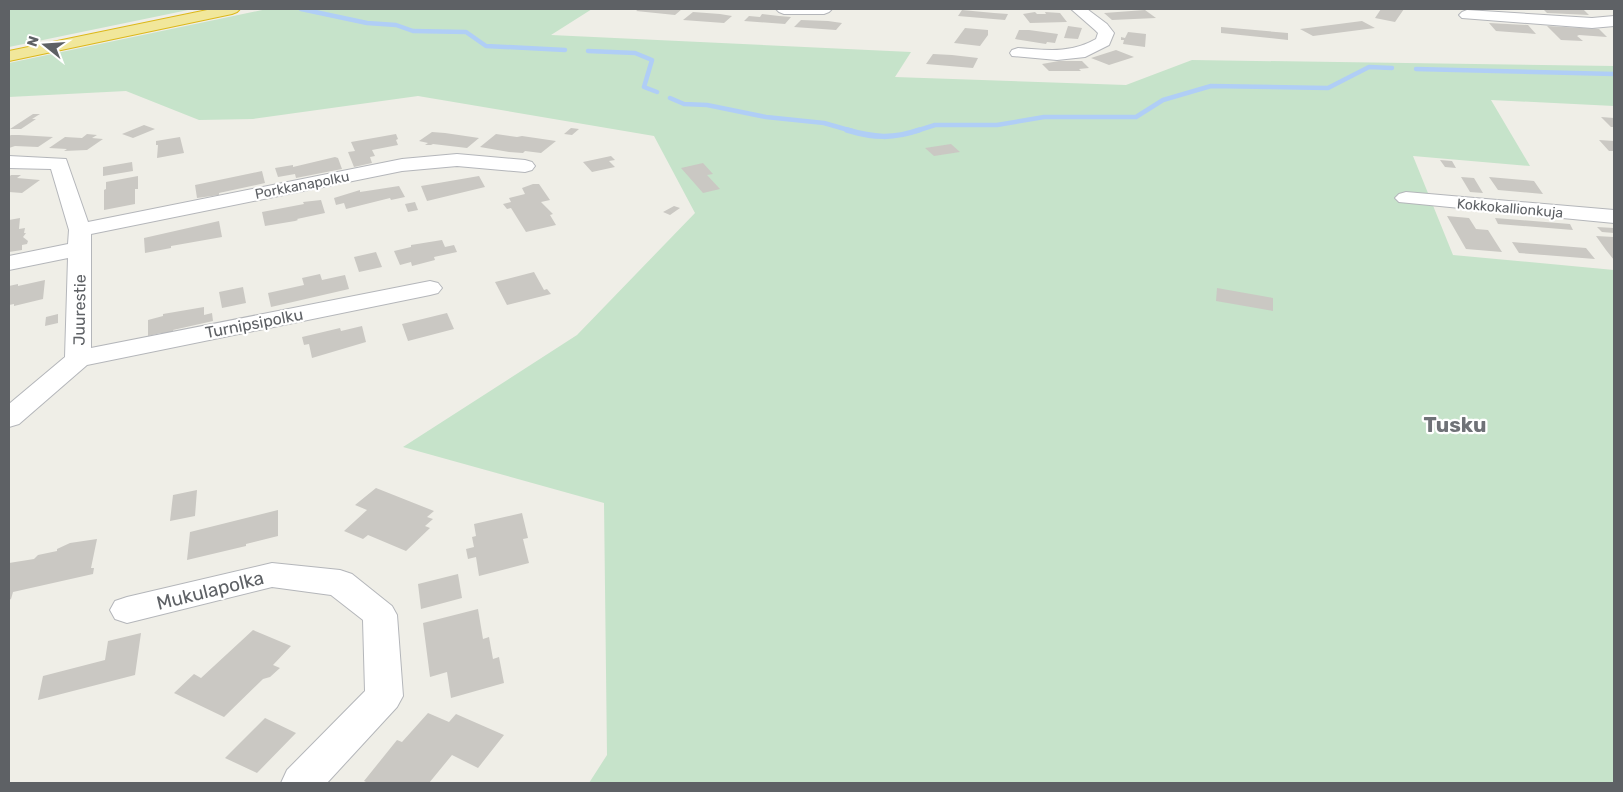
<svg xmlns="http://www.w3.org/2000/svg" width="1623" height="792" viewBox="0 0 1623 792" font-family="Rubik,sans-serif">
	<rect width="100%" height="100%" fill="#efeee7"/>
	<path fill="#c6e3ca" d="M 9,9 L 193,9 L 9,47 Z
		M 267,9 L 592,9 L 551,35 L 911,52 L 895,77 L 1126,85 L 1192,60 L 1614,66 L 1614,106 L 1491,100 L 1530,166 L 1413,156 L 1453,255 L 1614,270 L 1614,783 L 589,783 L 607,755 L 604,503 L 403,447 L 577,335 L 695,213 L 654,136 L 418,96 L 253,119 L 199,120 L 126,91 L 9,97 L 9,63 Z"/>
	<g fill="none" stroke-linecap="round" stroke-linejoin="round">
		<path stroke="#b0cef6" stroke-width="4.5" d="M 301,9 L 367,23 L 396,25 L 413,31 L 466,32 L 486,46 L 565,50
			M 588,51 L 635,53 L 652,60 L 644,87 L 657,92
			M 1416,69 L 1614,74
			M 670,98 L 684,104 L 707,105 L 766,117 L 824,123 L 852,131
			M 916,131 L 935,125 L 997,125 L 1044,117 L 1136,117 L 1163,100 L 1211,86 L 1328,88 L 1369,67 L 1392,68"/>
		<path stroke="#b0cef6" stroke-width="5.5" d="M 847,130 C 874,138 893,139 919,130"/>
	</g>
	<path fill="#cac8c3" d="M 639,9 L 682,9 L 675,15 L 636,11 Z
		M 1381,9 L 1404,9 L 1395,22 L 1375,18 Z
		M 1543,9 L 1583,9 L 1589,15 L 1547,13 Z
		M 962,10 L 994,13 L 1008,14 L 1005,20 L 958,16 Z
		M 1145,10 L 1156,18 L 1112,20 L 1104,13 Z
		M 693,12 L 720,14 L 732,16 L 724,23 L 683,20 Z
		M 1035,12 L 1037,14 L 1046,14 L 1045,12 L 1060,13 L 1067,22 L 1030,23 L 1023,14 Z
		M 762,14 L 779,16 L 791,17 L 785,24 L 744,21 L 749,16 L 760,17 Z
		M 801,20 L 828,21 L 842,23 L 836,30 L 794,27 Z
		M 1362,21 L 1375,28 L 1313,36 L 1300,29 Z
		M 1489,23 L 1528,25 L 1536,34 L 1496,31 Z
		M 1068,26 L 1082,28 L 1078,39 L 1064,38 Z
		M 1547,26 L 1599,29 L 1607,37 L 1579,35 L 1577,36 L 1583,41 L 1561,40 Z
		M 1221,27 L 1288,33 L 1288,40 L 1221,33 Z
		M 965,28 L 988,30 L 988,35 L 980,46 L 954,43 Z
		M 1019,30 L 1029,30 L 1058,34 L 1055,43 L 1047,42 L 1046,44 L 1015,39 Z
		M 1128,32 L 1146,34 L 1145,47 L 1123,44 L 1124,40 L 1121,40 L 1121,37 L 1125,38 Z
		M 1116,50 L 1134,57 L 1109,65 L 1091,58 Z
		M 933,54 L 952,55 L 978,58 L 973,68 L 926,64 Z
		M 1059,61 L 1082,61 L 1089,68 L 1079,69 L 1081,71 L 1049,71 L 1042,64 Z
		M 33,114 L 40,114 L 32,119 L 36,119 L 21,129 L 10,129 Z
		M 1601,117 L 1614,118 L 1614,127 L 1611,127 Z
		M 144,125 L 155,129 L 133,138 L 122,134 Z
		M 571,128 L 579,129 L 572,135 L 564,134 Z
		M 432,132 L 445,133 L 479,138 L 467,148 L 433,144 L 431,145 L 425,145 L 428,143 L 419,141 Z
		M 87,134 L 97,135 L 92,138 L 103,139 L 87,150 L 64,151 L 67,149 L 49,148 L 65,137 L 82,138 Z
		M 396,134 L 398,139 L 396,140 L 398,145 L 372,150 L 375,156 L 370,157 L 372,163 L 354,167 L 348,152 L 355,151 L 351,142 Z
		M 496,134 L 517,137 L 522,136 L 556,141 L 541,153 L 525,151 L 523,153 L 509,152 L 480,147 Z
		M 11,135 L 19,135 L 53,137 L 38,147 L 15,146 L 9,148 L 9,136 Z
		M 180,137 L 184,153 L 157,158 L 158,145 L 156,145 L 156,141 Z
		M 1599,140 L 1614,141 L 1614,151 L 1609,151 Z
		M 951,144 L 960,152 L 934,156 L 925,148 Z
		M 611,156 L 615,160 L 609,161 L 615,167 L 592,172 L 583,162 Z
		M 335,157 L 338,158 L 342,169 L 296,178 L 295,174 L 278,177 L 275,168 L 293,165 L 293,167 Z
		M 1440,160 L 1452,161 L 1456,168 L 1445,167 Z
		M 132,162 L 133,171 L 103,176 L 103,167 Z
		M 703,163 L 713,174 L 707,175 L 720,189 L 703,193 L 681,168 Z
		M 262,171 L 265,183 L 219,193 L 219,195 L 197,198 L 195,185 Z
		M 11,175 L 21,175 L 17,178 L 40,180 L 22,193 L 9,192 L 9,177 Z
		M 138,176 L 138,189 L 135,189 L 135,204 L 104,210 L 104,190 L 106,189 L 106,182 Z
		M 479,176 L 485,187 L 427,201 L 421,186 Z
		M 1461,177 L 1474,178 L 1483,193 L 1470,192 Z
		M 1489,177 L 1534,181 L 1543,194 L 1498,190 Z
		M 533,184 L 539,184 L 550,200 L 541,202 L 553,214 L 550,215 L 556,225 L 526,232 L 511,208 L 507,209 L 503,204 L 511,202 L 509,198 L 525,194 L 522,188 Z
		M 399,186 L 405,197 L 391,200 L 390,198 L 346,209 L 344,203 L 336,205 L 334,198 L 360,190 L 360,192 Z
		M 321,200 L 325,213 L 297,219 L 298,220 L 295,221 L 265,226 L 262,212 L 304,204 L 303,202 Z
		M 415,202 L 418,210 L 408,212 L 405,204 Z
		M 674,206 L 680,208 L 670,215 L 663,212 Z
		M 1447,216 L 1469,218 L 1476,229 L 1488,230 L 1502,252 L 1466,249 Z
		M 20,218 L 19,229 L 25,228 L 24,233 L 26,233 L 23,237 L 28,241 L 27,244 L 22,245 L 22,250 L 9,252 L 9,220 Z
		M 1495,218 L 1570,224 L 1573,230 L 1498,224 Z
		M 219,221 L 222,237 L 171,246 L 171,248 L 145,253 L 144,238 Z
		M 1597,227 L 1614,228 L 1614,233 L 1602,232 Z
		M 1596,236 L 1614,237 L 1614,260 L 1606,250 Z
		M 442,240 L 445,247 L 454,245 L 457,252 L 434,257 L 435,260 L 412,266 L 411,262 L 400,265 L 394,251 L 411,247 L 411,245 Z
		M 1512,242 L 1586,248 L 1595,259 L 1519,253 Z
		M 376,252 L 382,267 L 359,272 L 354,257 Z
		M 534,272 L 544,290 L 547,289 L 551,294 L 507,305 L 495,282 Z
		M 320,274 L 322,280 L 345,275 L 349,289 L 271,307 L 268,293 L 304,285 L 302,278 Z
		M 45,280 L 43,299 L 14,306 L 14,304 L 9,305 L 9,286 L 18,284 L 18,286 Z
		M 243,287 L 246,303 L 222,308 L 219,292 Z
		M 1217,288 L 1273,298 L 1273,311 L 1216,301 Z
		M 204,307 L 204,315 L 212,313 L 213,321 L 173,330 L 174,334 L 161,337 L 161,333 L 148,336 L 148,320 L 163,316 L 163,314 Z
		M 447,313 L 454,329 L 408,341 L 402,324 Z
		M 58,314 L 58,323 L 45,326 L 46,317 Z
		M 362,326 L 366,342 L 312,358 L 309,344 L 304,345 L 302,337 L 340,328 L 341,331 Z
		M 376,488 L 434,511 L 427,517 L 433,519 L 425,526 L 430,528 L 406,551 L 368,535 L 363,539 L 344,531 L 367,510 L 355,505 Z
		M 197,490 L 195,516 L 170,521 L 173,495 Z
		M 278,510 L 278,536 L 246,544 L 246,546 L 187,560 L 190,532 Z
		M 522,513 L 528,538 L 523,539 L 529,563 L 479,576 L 476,557 L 468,559 L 466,549 L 474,547 L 472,537 L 476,536 L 474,524 Z
		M 97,539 L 91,568 L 94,568 L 93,574 L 13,592 L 11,599 L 9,600 L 9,563 L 34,559 L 38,555 L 57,551 L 57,549 L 70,543 Z
		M 458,574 L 462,598 L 421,609 L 418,584 Z
		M 478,609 L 483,639 L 489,637 L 493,659 L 499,657 L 504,683 L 451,698 L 447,672 L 430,677 L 423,623 Z
		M 253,630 L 291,646 L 273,665 L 280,668 L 270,677 L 263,679 L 224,717 L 174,693 L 194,674 L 201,678 Z
		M 141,633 L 135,675 L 38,700 L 43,676 L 105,660 L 108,641 Z
		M 428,713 L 449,722 L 456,714 L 504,735 L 478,768 L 452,755 L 429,783 L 368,783 L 364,781 L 397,740 L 402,742 Z
		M 265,718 L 296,733 L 257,773 L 225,758 Z"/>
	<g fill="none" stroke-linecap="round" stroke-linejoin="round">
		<g stroke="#b4b6ba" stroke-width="2">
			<path id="minor" d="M 776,9 L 832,9 L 829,12 L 824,14 L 784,14 L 779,12 Z
				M 1071,9 L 1087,9 L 1107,24 L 1114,33 L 1109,45 L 1085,57 L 1057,60 L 1012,56 L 1010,53 L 1012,50 L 1018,48 C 1047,50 1069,54 1096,39 L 1098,33 L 1095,30 Z
				M 1467,10 L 1592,18 L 1614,16 L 1614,26 L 1592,28 L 1462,18 L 1459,15 L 1462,12 Z
				M 457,154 L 525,160 L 532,162 L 535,166 L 532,170 L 525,172 L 457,166 L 402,171 L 91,234 L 91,348 L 430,281 L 438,283 L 442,288 L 438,293 L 430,295 L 87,365 L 19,424 L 9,427 L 9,404 L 65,357 L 68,258 L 9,270 L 9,256 L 68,244 L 69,230 L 51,169 L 9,168 L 9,156 L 66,159 L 88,222 L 402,159 Z
				M 1406,192 L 1614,210 L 1614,223 L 1399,202 L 1395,198 L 1399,194 Z
				M 272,563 L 340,570 L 352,574 L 392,606 L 397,615 L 403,696 L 397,707 L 327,783 L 281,783 L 287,770 L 365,691 L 363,620 L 331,595 L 272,587 L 127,623 L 115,619 L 110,610 L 115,601 L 127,597 Z"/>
		</g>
		<g stroke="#dcb81a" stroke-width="2">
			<path id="highway" d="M 212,9 L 240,9 L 237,12 L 232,14 L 9,61 L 9,51 Z"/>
		</g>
		<use href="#minor" fill="#fff" fill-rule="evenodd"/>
		<use href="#highway" fill="#f1e79b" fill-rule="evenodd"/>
	</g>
	<g text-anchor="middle" stroke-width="4.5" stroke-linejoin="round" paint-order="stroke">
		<g font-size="14" fill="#5e6165" stroke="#fff">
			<text transform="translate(302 185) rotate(-11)" y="5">Porkkanapolku</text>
			<text transform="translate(1510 208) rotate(5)" y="5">Kokkokallionkuja</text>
		</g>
		<g font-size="16" fill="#5e6165" stroke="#fff">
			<text transform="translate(79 310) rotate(-89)" y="6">Juurestie</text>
			<text transform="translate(254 323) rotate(-11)" y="6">Turnipsipolku</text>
		</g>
		<g font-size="19" fill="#5e6165" stroke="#fff">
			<text transform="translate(210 590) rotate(-14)" y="7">Mukulapolka</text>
		</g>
		<g font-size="21" font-weight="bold" fill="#6f7277" stroke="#fff">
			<text x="1455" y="432">Tusku</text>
		</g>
	</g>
	<rect width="1623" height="792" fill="none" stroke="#5e6165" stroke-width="20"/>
	<g transform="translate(45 45) rotate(287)" stroke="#ffffff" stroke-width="4" paint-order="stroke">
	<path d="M0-4L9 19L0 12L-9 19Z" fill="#5e6165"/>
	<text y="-8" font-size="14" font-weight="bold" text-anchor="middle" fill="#5e6165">N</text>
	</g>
</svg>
